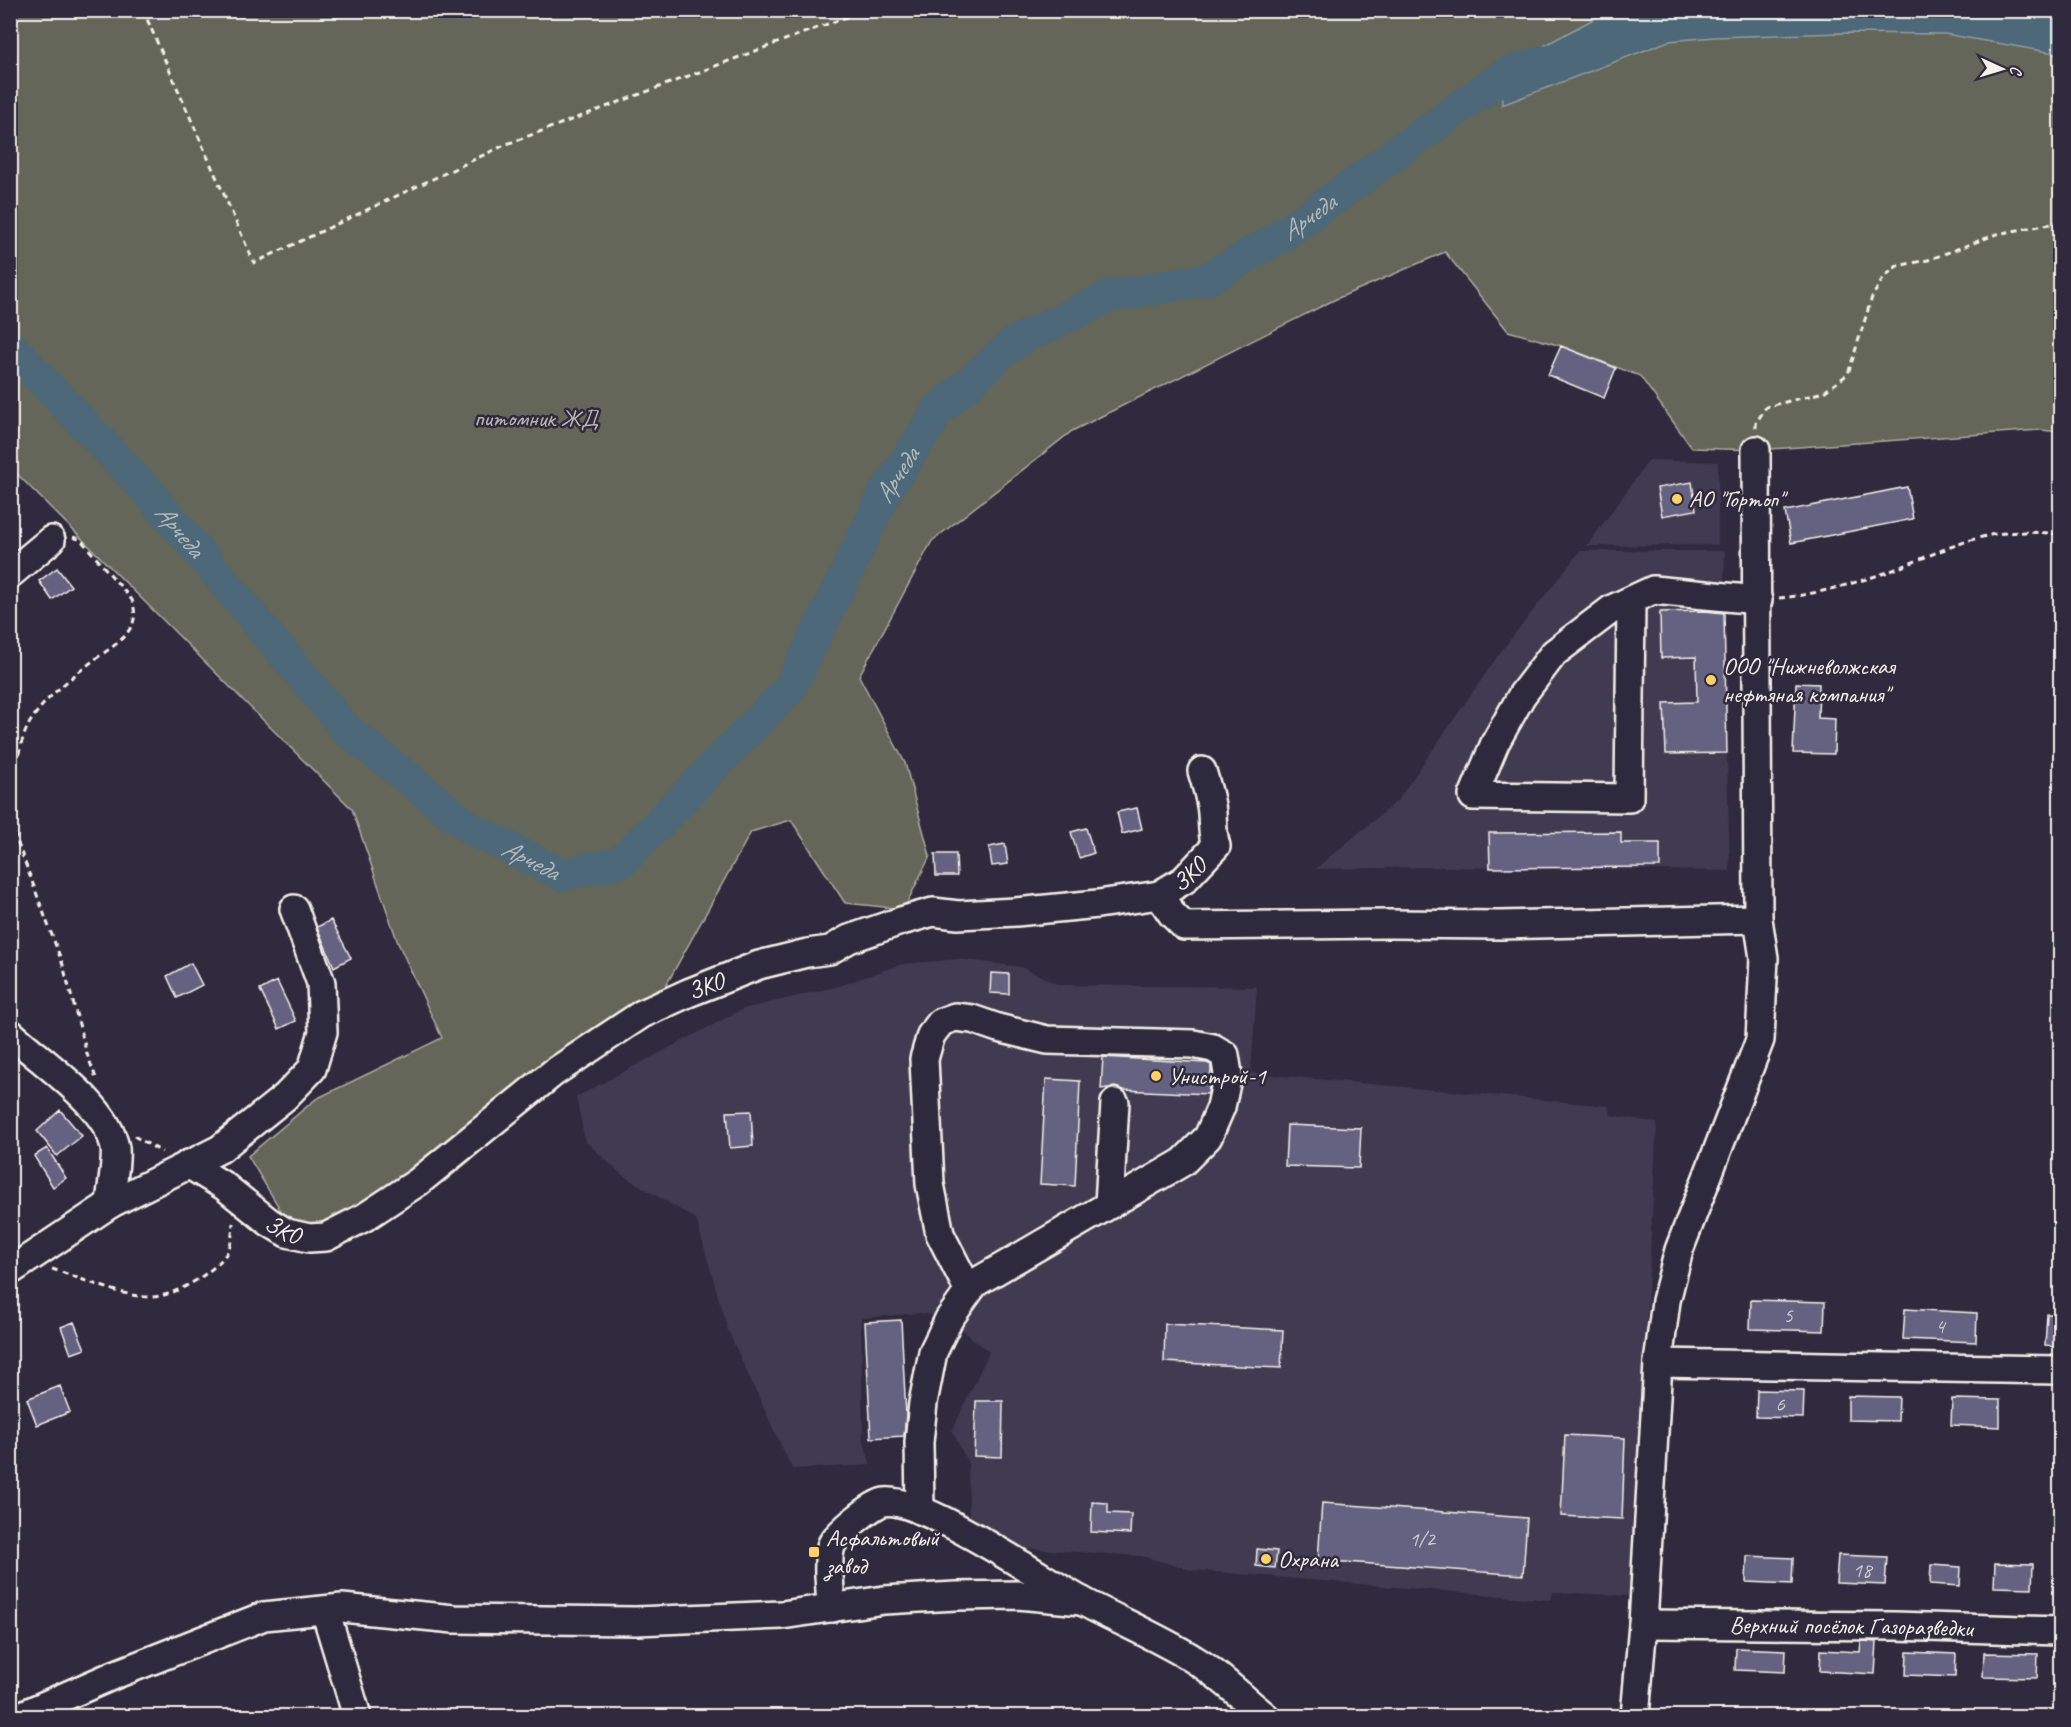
<svg xmlns="http://www.w3.org/2000/svg" width="2071" height="1727" viewBox="0 0 2071 1727" font-family="Caveat,sans-serif">
	<rect width="100%" height="100%" fill="#2f2a3d"/>
	<filter id="ink" filterUnits="userSpaceOnUse"><feTurbulence type="fractalNoise" baseFrequency=".0167" numOctaves="2"/><feDisplacementMap in="SourceGraphic" scale="12" xChannelSelector="R" yChannelSelector="G"/><feConvolveMatrix kernelMatrix="1 2 1 2 8 2 1 2 1" color-interpolation-filters="sRGB"/></filter>
	<g filter="url(#ink)">
		<path fill="#3f3b51" d="M 1649,460 L 1718,462 L 1718,545 L 1587,546 Z
			M 1580,551 L 1725,551 L 1723,610 L 1730,871 L 1438,867 L 1315,869 L 1397,801 L 1502,650 Z
			M 959,959 L 1021,967 L 1059,985 L 1257,987 L 1251,1073 L 1608,1106 L 1611,1115 L 1657,1123 L 1632,1596 L 1553,1592 L 1551,1600 L 1191,1570 L 1141,1556 L 1018,1548 L 969,1517 L 968,1463 L 952,1431 L 989,1352 L 949,1319 L 921,1313 L 861,1318 L 863,1440 L 871,1465 L 792,1469 L 728,1331 L 696,1219 L 622,1175 L 585,1141 L 576,1097 L 743,1009 L 839,986 L 902,964 Z"/>
		<path fill="#646658" stroke="#acaca0" stroke-width="1.5" d="M 10,11 L 2060,11 L 2060,432 L 2040,430 L 1756,450 L 1692,448 L 1640,376 L 1561,346 L 1508,331 L 1445,252 L 1336,299 L 1072,431 L 932,541 L 859,676 L 905,763 L 930,856 L 904,909 L 845,903 L 791,820 L 751,832 L 654,1007 L 445,1181 L 298,1239 L 248,1156 L 316,1099 L 442,1038 L 398,943 L 352,809 L 11,468 Z"/>
		<path fill="#4e6778" stroke="#909ea5" stroke-width="1.5" d="M 2033,10 L 2060,14 L 2060,54 L 1945,34 L 1840,33 L 1714,37 L 1669,41 L 1502,105 L 1501,69 L 1599,16 L 1622,11 Z"/>
		<g fill="none" stroke-linecap="round" stroke-linejoin="round">
			<path stroke="#4e6778" stroke-width="33" id="s1" d="M 10,347 L 150,494 L 347,730 L 471,829 L 562,875 L 621,862 L 790,688 L 885,493 L 938,411 L 1013,343 L 1108,297 L 1208,279 L 1280,237 L 1506,74 L 1544,62"/>
		</g>
		<path fill="#656281" stroke="#f4f1e8" stroke-width="1.5" d="M 1561,346 L 1616,368 L 1604,398 L 1548,375 Z
			M 1692,482 L 1696,510 L 1662,516 L 1657,488 Z
			M 1907,487 L 1913,519 L 1791,543 L 1785,511 Z
			M 57,568 L 71,586 L 52,600 L 39,581 Z
			M 1705,611 L 1724,613 L 1727,753 L 1666,754 L 1664,703 L 1697,702 L 1696,657 L 1661,658 L 1660,612 Z
			M 1796,683 L 1819,684 L 1818,718 L 1835,719 L 1834,754 L 1793,753 Z
			M 1137,808 L 1142,829 L 1122,834 L 1117,812 Z
			M 1086,828 L 1094,853 L 1079,858 L 1071,832 Z
			M 1621,832 L 1621,843 L 1660,843 L 1660,867 L 1490,868 L 1489,833 Z
			M 1005,844 L 1008,864 L 992,866 L 989,847 Z
			M 935,854 L 956,854 L 957,876 L 936,876 Z
			M 331,920 L 351,958 L 334,967 L 317,927 Z
			M 191,963 L 202,985 L 177,998 L 167,976 Z
			M 991,973 L 1009,974 L 1009,994 L 990,993 Z
			M 277,981 L 296,1021 L 279,1029 L 260,990 Z
			M 1103,1057 L 1207,1063 L 1211,1065 L 1211,1070 L 1208,1094 L 1124,1090 L 1115,1087 L 1101,1089 Z
			M 1046,1079 L 1080,1081 L 1075,1186 L 1040,1184 Z
			M 60,1110 L 82,1136 L 57,1156 L 37,1131 Z
			M 751,1111 L 753,1146 L 730,1148 L 727,1112 Z
			M 1287,1125 L 1361,1128 L 1359,1168 L 1285,1166 Z
			M 47,1148 L 66,1178 L 53,1187 L 34,1156 Z
			M 1751,1300 L 1825,1302 L 1824,1331 L 1750,1329 Z
			M 1905,1309 L 1977,1313 L 1976,1342 L 1903,1339 Z
			M 2047,1314 L 2061,1314 L 2061,1347 L 2045,1346 Z
			M 901,1320 L 906,1415 L 904,1436 L 871,1438 L 865,1322 Z
			M 74,1322 L 85,1349 L 71,1354 L 61,1327 Z
			M 1165,1324 L 1283,1330 L 1281,1368 L 1164,1362 Z
			M 60,1386 L 70,1412 L 37,1425 L 27,1399 Z
			M 1757,1390 L 1804,1391 L 1803,1418 L 1756,1417 Z
			M 1848,1396 L 1899,1397 L 1898,1421 L 1848,1420 Z
			M 1952,1399 L 2000,1400 L 2000,1427 L 1951,1425 Z
			M 976,1401 L 1003,1401 L 1002,1457 L 974,1456 Z
			M 1565,1435 L 1625,1438 L 1622,1519 L 1561,1516 Z
			M 1092,1502 L 1108,1503 L 1108,1513 L 1131,1514 L 1130,1534 L 1091,1532 Z
			M 1322,1503 L 1527,1518 L 1523,1575 L 1318,1560 Z
			M 1257,1549 L 1277,1551 L 1275,1568 L 1256,1566 Z
			M 1838,1555 L 1887,1557 L 1885,1585 L 1836,1583 Z
			M 1747,1556 L 1793,1558 L 1792,1584 L 1746,1582 Z
			M 1995,1563 L 2033,1564 L 2032,1588 L 1994,1587 Z
			M 1931,1565 L 1961,1567 L 1960,1586 L 1930,1584 Z
			M 1861,1641 L 1877,1642 L 1875,1674 L 1820,1671 L 1821,1650 L 1860,1652 Z
			M 1736,1648 L 1786,1650 L 1785,1672 L 1735,1670 Z
			M 1907,1652 L 1956,1654 L 1955,1677 L 1906,1675 Z
			M 1984,1653 L 2038,1654 L 2037,1678 L 1983,1677 Z"/>
		<g fill="none" stroke-linecap="round" stroke-linejoin="round">
			<g stroke="#f4f1e8" stroke-width="32">
				<g id="minor">
					<path d="M 10,574 L 51,540"/>
					<path d="M 1631,601 L 1629,798 L 1473,796 L 1495,743 L 1522,695 L 1554,653 L 1612,609 L 1653,590 L 1758,600"/>
					<path d="M 1159,895 L 1172,914 L 1184,926 L 1390,924 L 1500,925 L 1758,919"/>
					<path d="M 10,1033 C 41,1062 108,1105 115,1148 C 117,1161 111,1190 110,1204"/>
					<path id="s2" d="M 188,1164 L 224,1186 L 269,1222 L 287,1233 L 309,1238 L 326,1237 L 365,1217 L 418,1182 L 553,1073 L 642,1014 L 688,993 L 759,965 L 807,953 L 830,950 L 849,939 L 901,921 L 933,912 L 958,915 L 1016,912 L 1098,904 L 1159,895 L 1184,880 L 1216,846 C 1212,833 1213,826 1212,813 C 1211,799 1206,785 1202,771"/>
					<path d="M 1109,1204 L 1115,1103"/>
					<path d="M 10,1271 L 110,1204 L 220,1149 L 285,1097 L 312,1069 L 323,1032 L 321,983 L 294,909"/>
					<path d="M 1658,1363 L 2060,1370"/>
					<path d="M 920,1510 L 919,1442 L 923,1403 L 933,1352 L 949,1319 L 975,1283 L 1183,1162 L 1208,1137 L 1221,1107 L 1228,1074 L 1225,1055 L 1213,1048 L 1193,1044 L 1047,1040 L 998,1028 L 972,1019 L 955,1017 L 941,1022 L 931,1035 L 924,1059 L 930,1184 L 940,1234 L 969,1291"/>
					<path d="M 832,1608 C 830,1595 826,1556 832,1544 C 837,1534 872,1504 884,1502 C 919,1495 1045,1581 1082,1601 C 1119,1621 1158,1637 1195,1660 C 1220,1675 1242,1698 1265,1716"/>
					<path d="M 325,1610 L 357,1716"/>
					<path id="s3" d="M 1643,1624 L 1895,1626 L 2060,1631"/>
					<path d="M 20,1716 L 114,1675 L 264,1616 L 342,1608 L 454,1619 L 636,1621 L 782,1615 L 884,1600 L 956,1596 L 1018,1595 L 1082,1601"/>
					<path d="M 1635,1716 L 1643,1624 L 1658,1363 L 1666,1301 L 1679,1250 L 1760,1040 L 1764,958 L 1758,919 L 1756,450"/>
				</g>
			</g>
			<path stroke="#f4f1e8" stroke-width="3" stroke-dasharray="6 4.5" stroke-linecap="butt" d="M 143,10 L 254,263 L 507,144 L 865,10
				M 1756,428 L 1756,423 L 1766,407 L 1824,392 L 1848,374 L 1872,297 L 1884,277 L 1897,266 L 1928,260 L 1997,234 L 2060,222
				M 73,537 L 81,540 L 132,600 C 135,609 136,619 131,627 C 123,642 107,650 94,660 C 71,678 44,698 29,724 C 14,751 10,811 17,841 L 63,965 L 87,1054 L 96,1078
				M 1779,598 C 1814,595 1848,585 1882,574 C 1920,561 1956,541 1996,534 C 2018,531 2039,532 2060,534
				M 134,1136 L 162,1152
				M 52,1269 C 78,1277 126,1298 151,1297 C 174,1297 213,1273 226,1254 C 232,1246 232,1233 233,1223"/>
			<use href="#minor" stroke="#2f2a3d" stroke-width="27"/>
		</g>
	</g>
	<g fill="#ffd166" stroke="#2f2a3d" stroke-width="2">
		<circle cx="1677" cy="499" r="6"/>
		<circle cx="1711" cy="680" r="6"/>
		<circle cx="1156" cy="1076" r="6"/>
		<rect x="808" y="1546" width="12" height="12" rx="3"/>
		<circle cx="1266" cy="1559" r="6"/>
	</g>
	<g text-anchor="middle" stroke-width="5" stroke-linejoin="round" paint-order="stroke">
		<g font-size="21" fill="#d0cdce">
			<text x="1788" y="1322">5</text>
			<text x="1940" y="1333">4</text>
			<text x="1780" y="1411">6</text>
			<text x="1422" y="1546">1/2</text>
			<text x="1862" y="1577">18</text>
		</g>
		<g font-size="24" fill="#bab9ae" stroke="#2f2a3d">
			<text x="536" y="426">питомник ЖД</text>
		</g>
		<g font-size="24" fill="#f4f1e8" stroke="#2f2a3d" text-anchor="start">
			<text x="1689" y="507">АО "Гортоп"</text>
			<text x="1723" y="674">ООО "Нижневолжская<tspan x="1723" dy="28">нефтяная компания"</tspan></text>
			<text x="1168" y="1084">Унистрой-1</text>
			<text x="826" y="1546">Асфальтовый<tspan x="826" dy="28">завод</tspan></text>
			<text x="1278" y="1567">Охрана</text>
		</g>
		<g font-size="24" fill="#f4f1e8" stroke="#2f2a3d">
			<text dy="8" stroke="none"><textPath href="#s2" startOffset="1122">ЗКО</textPath></text>
			<text dy="8" stroke="none"><textPath href="#s2" startOffset="618">ЗКО</textPath></text>
			<text dy="8" stroke="none"><textPath href="#s2" startOffset="116">ЗКО</textPath></text>
			<text dy="8" stroke="none"><textPath href="#s3" startOffset="208">Верхний посёлок Газоразведки</textPath></text>
		</g>
		<g font-size="26" font-style="italic" fill="#b2babb" stroke="#2f2a3d">
			<text dy="9" stroke="none"><textPath href="#s1" startOffset="1815">Арчеда</textPath></text>
			<text dy="9" stroke="none"><textPath href="#s1" startOffset="1312">Арчеда</textPath></text>
			<text dy="9" stroke="none"><textPath href="#s1" startOffset="250">Арчеда</textPath></text>
			<text dy="9" stroke="none"><textPath href="#s1" startOffset="736">Арчеда</textPath></text>
		</g>
	</g>
	<rect width="2071" height="1727" fill="none" stroke="#2f2a3d" stroke-width="36"/>
	<rect x="18" y="18" width="2035" height="1691" fill="none" stroke="#f4f1e8" stroke-width="2" filter="url(#ink)"/>
	<g transform="translate(2002 69) rotate(94)" stroke="#2f2a3d" stroke-width="4.5" paint-order="stroke">
	<path d="M0-4.5L10 22L0 15L-10 22Z" fill="#f4f1e8"/>
	<text y="-9" font-size="16" font-weight="bold" text-anchor="middle" fill="#f4f1e8">С</text>
	</g>
</svg>
